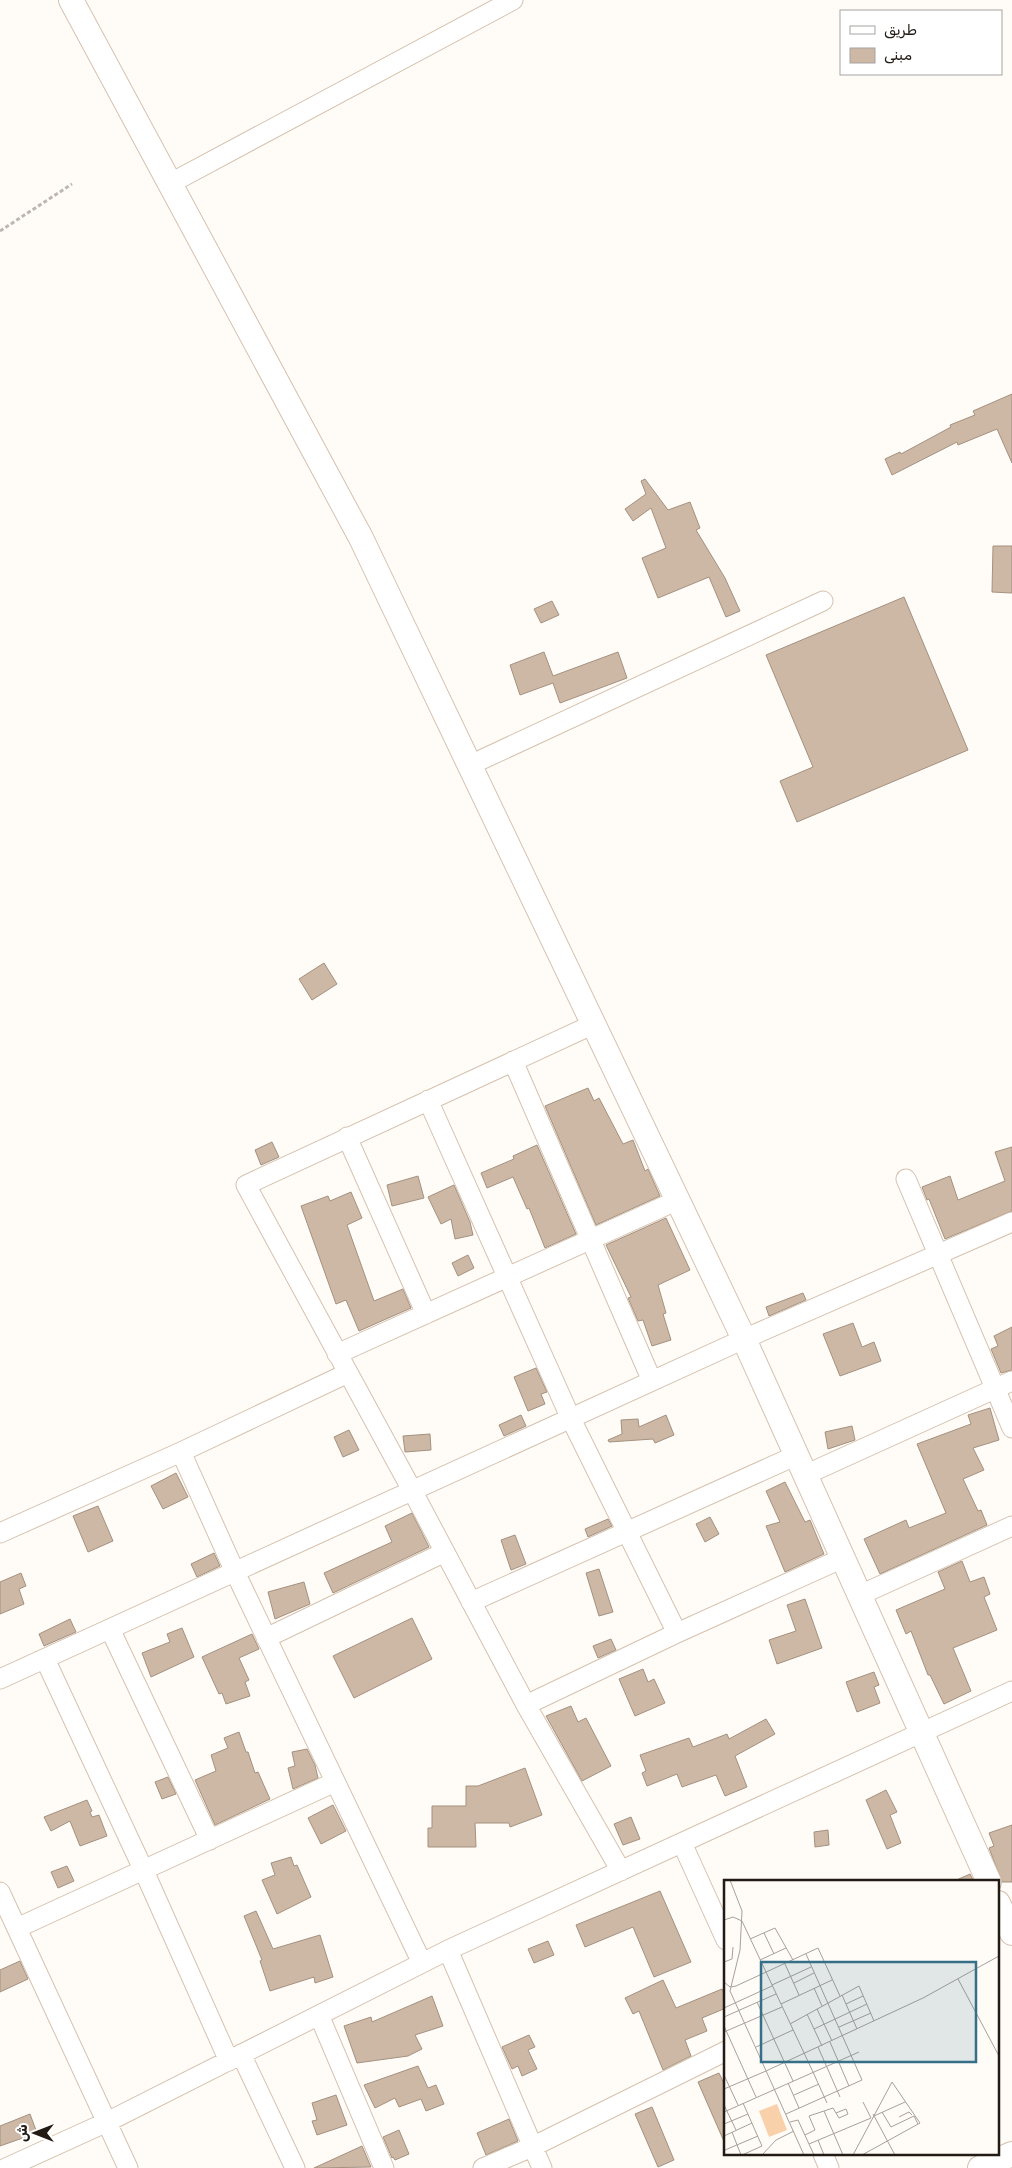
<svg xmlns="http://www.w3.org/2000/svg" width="1012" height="2168" viewBox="0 0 1012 2168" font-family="Rubik,'Noto Sans Arabic',sans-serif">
	<rect width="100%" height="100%" fill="#fffbf7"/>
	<path fill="#ccb8a5" stroke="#a4917f" d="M 1012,394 L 1012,463 L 997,429 L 958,445 L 957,442 L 892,475 L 885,459 L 900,452 L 901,454 L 951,427 L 950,425 L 975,415 L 973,411 Z
		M 645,479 L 668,510 L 690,502 L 700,528 L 696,530 L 725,578 L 740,611 L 726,617 L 709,577 L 658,598 L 642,558 L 666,548 L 651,508 L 633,521 L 625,509 L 646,494 L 641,481 Z
		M 993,546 L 1012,546 L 1012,593 L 992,592 Z
		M 904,597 L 968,750 L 797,822 L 780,781 L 813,767 L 766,655 Z
		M 552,601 L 559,615 L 541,623 L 534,609 Z
		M 544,652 L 553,676 L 618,652 L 627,678 L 560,703 L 553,683 L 520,695 L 510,665 Z
		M 324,963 L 337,984 L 312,1000 L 299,979 Z
		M 588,1088 L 594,1101 L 599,1098 L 623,1144 L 633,1140 L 645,1171 L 648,1169 L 660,1196 L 596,1225 L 545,1106 Z
		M 272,1142 L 279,1157 L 261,1165 L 255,1150 Z
		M 537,1145 L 576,1234 L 545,1248 L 529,1208 L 527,1209 L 513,1177 L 487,1188 L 481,1173 L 514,1159 L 513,1156 Z
		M 1012,1147 L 1012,1211 L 945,1239 L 929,1199 L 927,1200 L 922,1187 L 950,1176 L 958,1200 L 1005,1181 L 995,1152 Z
		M 418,1176 L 424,1198 L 392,1206 L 387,1185 Z
		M 454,1185 L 470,1222 L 473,1235 L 455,1239 L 451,1219 L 441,1224 L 428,1197 Z
		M 351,1192 L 362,1218 L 347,1225 L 374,1301 L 403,1289 L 411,1308 L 359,1331 L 346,1300 L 336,1304 L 301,1206 L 328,1196 L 330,1201 Z
		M 666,1218 L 690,1270 L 658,1285 L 666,1313 L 663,1314 L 671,1340 L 652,1346 L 643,1320 L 638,1321 L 628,1298 L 631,1297 L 606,1245 Z
		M 468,1255 L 474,1268 L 458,1276 L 452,1263 Z
		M 803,1293 L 806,1300 L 769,1316 L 766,1307 Z
		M 853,1323 L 862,1347 L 874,1342 L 881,1361 L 840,1376 L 823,1334 Z
		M 1012,1327 L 1012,1370 L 1001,1373 L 991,1349 L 998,1346 L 994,1336 Z
		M 536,1368 L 547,1392 L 541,1394 L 545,1404 L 528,1411 L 514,1377 Z
		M 990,1408 L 999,1440 L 973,1448 L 984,1470 L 963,1479 L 978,1511 L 981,1510 L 987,1525 L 880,1574 L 864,1539 L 906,1520 L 909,1528 L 946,1513 L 917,1444 L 971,1424 L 968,1415 Z
		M 521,1415 L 526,1426 L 504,1436 L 499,1425 Z
		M 666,1415 L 674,1435 L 655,1443 L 653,1439 L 609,1442 L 608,1440 L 622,1434 L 621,1420 L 638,1419 L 639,1427 Z
		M 852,1426 L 855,1440 L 828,1449 L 825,1432 Z
		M 349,1430 L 359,1450 L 343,1457 L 334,1437 Z
		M 430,1434 L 431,1450 L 405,1452 L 403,1436 Z
		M 176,1473 L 188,1497 L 163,1509 L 151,1486 Z
		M 785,1482 L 805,1522 L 810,1520 L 824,1554 L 785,1572 L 766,1526 L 780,1522 L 766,1491 Z
		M 98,1506 L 113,1541 L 88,1552 L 73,1516 Z
		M 412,1513 L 429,1547 L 333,1593 L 324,1573 L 392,1542 L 385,1526 Z
		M 710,1517 L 719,1534 L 705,1542 L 696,1524 Z
		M 608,1519 L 612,1526 L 588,1537 L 585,1529 Z
		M 515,1535 L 526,1564 L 511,1570 L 501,1540 Z
		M 214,1553 L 220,1566 L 197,1577 L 191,1564 Z
		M 962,1561 L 970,1582 L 984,1577 L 990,1594 L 984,1597 L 997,1630 L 953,1648 L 971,1691 L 944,1704 L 930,1675 L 928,1675 L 911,1631 L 906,1634 L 896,1610 L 945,1589 L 938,1572 Z
		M 599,1569 L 613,1612 L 599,1616 L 586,1573 Z
		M 21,1573 L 26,1586 L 19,1589 L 24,1604 L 0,1614 L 0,1582 Z
		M 304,1582 L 310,1604 L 275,1619 L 268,1592 Z
		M 805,1599 L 822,1648 L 777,1664 L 769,1640 L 796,1631 L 787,1605 Z
		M 412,1618 L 432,1659 L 354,1698 L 333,1656 Z
		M 70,1619 L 76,1632 L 44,1646 L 39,1634 Z
		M 182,1628 L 194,1657 L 151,1677 L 142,1653 L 170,1642 L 167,1634 Z
		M 252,1634 L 259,1649 L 239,1658 L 249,1680 L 245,1682 L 250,1696 L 226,1704 L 222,1693 L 219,1694 L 202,1657 Z
		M 611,1639 L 616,1650 L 598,1658 L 593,1646 Z
		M 643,1669 L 648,1682 L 654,1679 L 665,1703 L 635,1716 L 619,1679 Z
		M 874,1672 L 879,1685 L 874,1687 L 880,1703 L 857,1712 L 846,1682 Z
		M 571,1706 L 578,1722 L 586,1718 L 611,1766 L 582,1781 L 546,1716 Z
		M 766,1719 L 775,1734 L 735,1756 L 747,1787 L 725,1796 L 716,1775 L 682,1787 L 677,1774 L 647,1786 L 642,1773 L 646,1771 L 640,1755 L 689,1738 L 693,1747 L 727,1734 L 729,1739 Z
		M 239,1732 L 246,1752 L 248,1752 L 255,1773 L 258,1772 L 270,1799 L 215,1825 L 195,1780 L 216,1771 L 211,1755 L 228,1748 L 224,1738 Z
		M 307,1749 L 315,1765 L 318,1778 L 293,1789 L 288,1768 L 295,1766 L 292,1752 Z
		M 525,1768 L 542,1815 L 510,1827 L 509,1823 L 475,1823 L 476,1847 L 428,1847 L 428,1828 L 432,1828 L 432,1806 L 466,1806 L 466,1786 L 478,1786 Z
		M 168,1777 L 176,1794 L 162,1799 L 155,1782 Z
		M 886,1790 L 897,1812 L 890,1815 L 901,1843 L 887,1849 L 866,1800 Z
		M 87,1800 L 92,1811 L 90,1812 L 92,1817 L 99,1815 L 107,1836 L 80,1846 L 70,1821 L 51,1831 L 44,1817 Z
		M 333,1805 L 346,1831 L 321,1844 L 308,1818 Z
		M 631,1817 L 640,1839 L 623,1845 L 614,1824 Z
		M 1012,1825 L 1012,1882 L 1002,1882 L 989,1848 L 994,1846 L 989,1833 Z
		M 828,1830 L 829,1845 L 815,1847 L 814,1832 Z
		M 291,1857 L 294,1866 L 297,1865 L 311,1897 L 277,1914 L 262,1880 L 275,1875 L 271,1863 Z
		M 67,1866 L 74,1881 L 58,1888 L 51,1872 Z
		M 970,1874 L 974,1882 L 952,1882 Z
		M 660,1891 L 691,1962 L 654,1977 L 633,1927 L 585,1947 L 576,1925 Z
		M 256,1911 L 273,1949 L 320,1935 L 333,1977 L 315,1983 L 314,1977 L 270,1991 L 260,1961 L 262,1960 L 244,1916 Z
		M 548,1941 L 554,1955 L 534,1963 L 528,1949 Z
		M 20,1961 L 28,1979 L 0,1992 L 0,1970 Z
		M 663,1980 L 676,2008 L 722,1989 L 726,1997 L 726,2008 L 702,2018 L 707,2031 L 685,2040 L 691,2056 L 663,2070 L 639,2011 L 633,2014 L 625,1998 Z
		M 432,1996 L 443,2026 L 415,2035 L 422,2049 L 408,2056 L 357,2063 L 344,2026 L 371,2017 L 372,2022 Z
		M 529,2035 L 535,2047 L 528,2050 L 537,2069 L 522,2076 L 518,2066 L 512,2069 L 502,2047 Z
		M 418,2066 L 428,2088 L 436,2085 L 444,2104 L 426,2111 L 421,2099 L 399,2107 L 395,2098 L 375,2108 L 364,2085 Z
		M 719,2073 L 726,2088 L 726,2146 L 698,2082 Z
		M 336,2095 L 347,2125 L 317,2135 L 312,2121 L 317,2120 L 312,2103 Z
		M 652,2107 L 674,2160 L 658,2167 L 635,2114 Z
		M 30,2114 L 37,2133 L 0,2146 L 0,2126 Z
		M 509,2119 L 518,2141 L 486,2155 L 477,2133 Z
		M 399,2130 L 409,2154 L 395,2160 L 393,2157 L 392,2158 L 383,2137 Z
		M 362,2146 L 371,2167 L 314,2168 L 349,2152 Z"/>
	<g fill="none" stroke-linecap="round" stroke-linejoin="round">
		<g stroke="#d5c2af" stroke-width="21">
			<path id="minor" d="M 171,183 L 513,0
				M 470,765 L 823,601
				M 594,1024 L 246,1185 L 413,1492 L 526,1705 L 621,1871
				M 513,1061 L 652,1381
				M 428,1100 L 571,1419 L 677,1633
				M 347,1137 L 426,1314
				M 906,1179 L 1012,1428
				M 337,1354 L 678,1200
				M 181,1452 L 235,1572 L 422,1963
				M 805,1475 L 1012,1381
				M 0,1533 L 181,1452 L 348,1373
				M 860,1595 L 1012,1526
				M 471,1602 L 797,1455
				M 110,1629 L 210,1840
				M 266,1638 L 445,1552
				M 45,1659 L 144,1871 L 229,2061
				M 0,1679 L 744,1339 L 1012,1222
				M 526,1705 L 677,1633 L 843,1558
				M 682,1843 L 726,1940
				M 0,1892 L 128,2168
				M 17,1928 L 335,1782
				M 448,1950 L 542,2168
				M 319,2015 L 384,2168
				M 241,2054 L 295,2168
				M 823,2154 L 829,2168
				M 6,2168 L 107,2122 L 448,1950 L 1012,1691
				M 483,2168 L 532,2147 L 726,2051"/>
		</g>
		<g stroke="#d5c2af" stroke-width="26">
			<path id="major" d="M 71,0 L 361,538 L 744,1339 L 989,1882
				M 998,1903 L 1012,1933
				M 980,2168 L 1012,2154"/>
		</g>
		<path stroke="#bcb7b2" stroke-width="3" stroke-dasharray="4 2.5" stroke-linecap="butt" d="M 0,231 L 72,184"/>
		<use href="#minor" stroke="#fff" stroke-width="19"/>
		<use href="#major" stroke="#fff" stroke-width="24"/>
	</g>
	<g transform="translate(724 1880)">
		<rect width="275" height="275" fill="#fffbf7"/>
		<path d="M 53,224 L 63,250 L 45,257 L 35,231 Z" fill="#f8d1ab"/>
		<path fill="none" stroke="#a7a19c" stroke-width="1" d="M 6,0 L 18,31 L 16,70 L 6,111 L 80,275M 0,40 L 9,37 L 18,41 L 89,192M 40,53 L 50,74M 26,59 L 51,48 L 69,80M 36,80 L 62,68M 0,82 L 8,79 L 9,67M 61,84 L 75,115M 234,99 L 275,176M 0,102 L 6,107 L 12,106 L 94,68 L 116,116M 70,103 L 90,93M 48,105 L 87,87M 90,108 L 98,126M 118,115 L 133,149M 33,122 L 69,201M 57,124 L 108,100M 122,124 L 139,116M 0,128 L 48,106M 93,129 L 108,161M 83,134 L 98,166M 0,137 L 52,114M 66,144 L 135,106 L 150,141M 0,146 L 32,217M 115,147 L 147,133M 90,149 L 143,124M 0,152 L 58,127M 106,162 L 125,206M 32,167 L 69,150M 94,167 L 116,217M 42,191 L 199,118 L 275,76M 89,192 L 103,223M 0,195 L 14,225M 64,203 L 75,228M 0,209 L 42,191M 70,215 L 95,204M 0,225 L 12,250M 100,231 L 119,275M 0,232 L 135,172M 158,232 L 167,247 L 190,236 L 194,244M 62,234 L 138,200 L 82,74M 149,234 L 171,275M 150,236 L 181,222M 175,237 L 185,232 L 188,235M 66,242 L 74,240 L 90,275M 0,244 L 24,234M 8,252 L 17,275M 81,255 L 91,250 L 85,236 L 109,228 L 115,238 L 124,234 L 122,229 L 112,233M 0,256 L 28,243M 94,260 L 100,275M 85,264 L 147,238 L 139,222M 1,270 L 34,256M 18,275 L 38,266 L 19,223M 38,275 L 52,260 L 70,251M 129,275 L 168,202 L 196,243 L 138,275"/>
		<path fill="#357088" fill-opacity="0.15" stroke="#357088" stroke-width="2.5" d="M 37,82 L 252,82 L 252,182 L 37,182 Z"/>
		<rect width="275" height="275" fill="none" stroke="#221b14" stroke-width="2.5"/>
	</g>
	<rect x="840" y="10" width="162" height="65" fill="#ffffff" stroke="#a7a4a1"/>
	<rect x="850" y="26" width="25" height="8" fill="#ffffff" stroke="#a7a4a1"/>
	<text x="884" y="35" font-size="15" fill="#221b14">طريق</text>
	<rect x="850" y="48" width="25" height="15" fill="#ccb8a5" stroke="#a7a4a1"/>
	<text x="884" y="60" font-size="15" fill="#221b14">مبنى</text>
	<g transform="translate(35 2133) rotate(270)" stroke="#ffffff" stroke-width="4" paint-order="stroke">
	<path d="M0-4L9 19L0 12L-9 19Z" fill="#221b14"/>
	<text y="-8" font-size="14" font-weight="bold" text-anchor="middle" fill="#221b14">ش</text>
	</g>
</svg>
